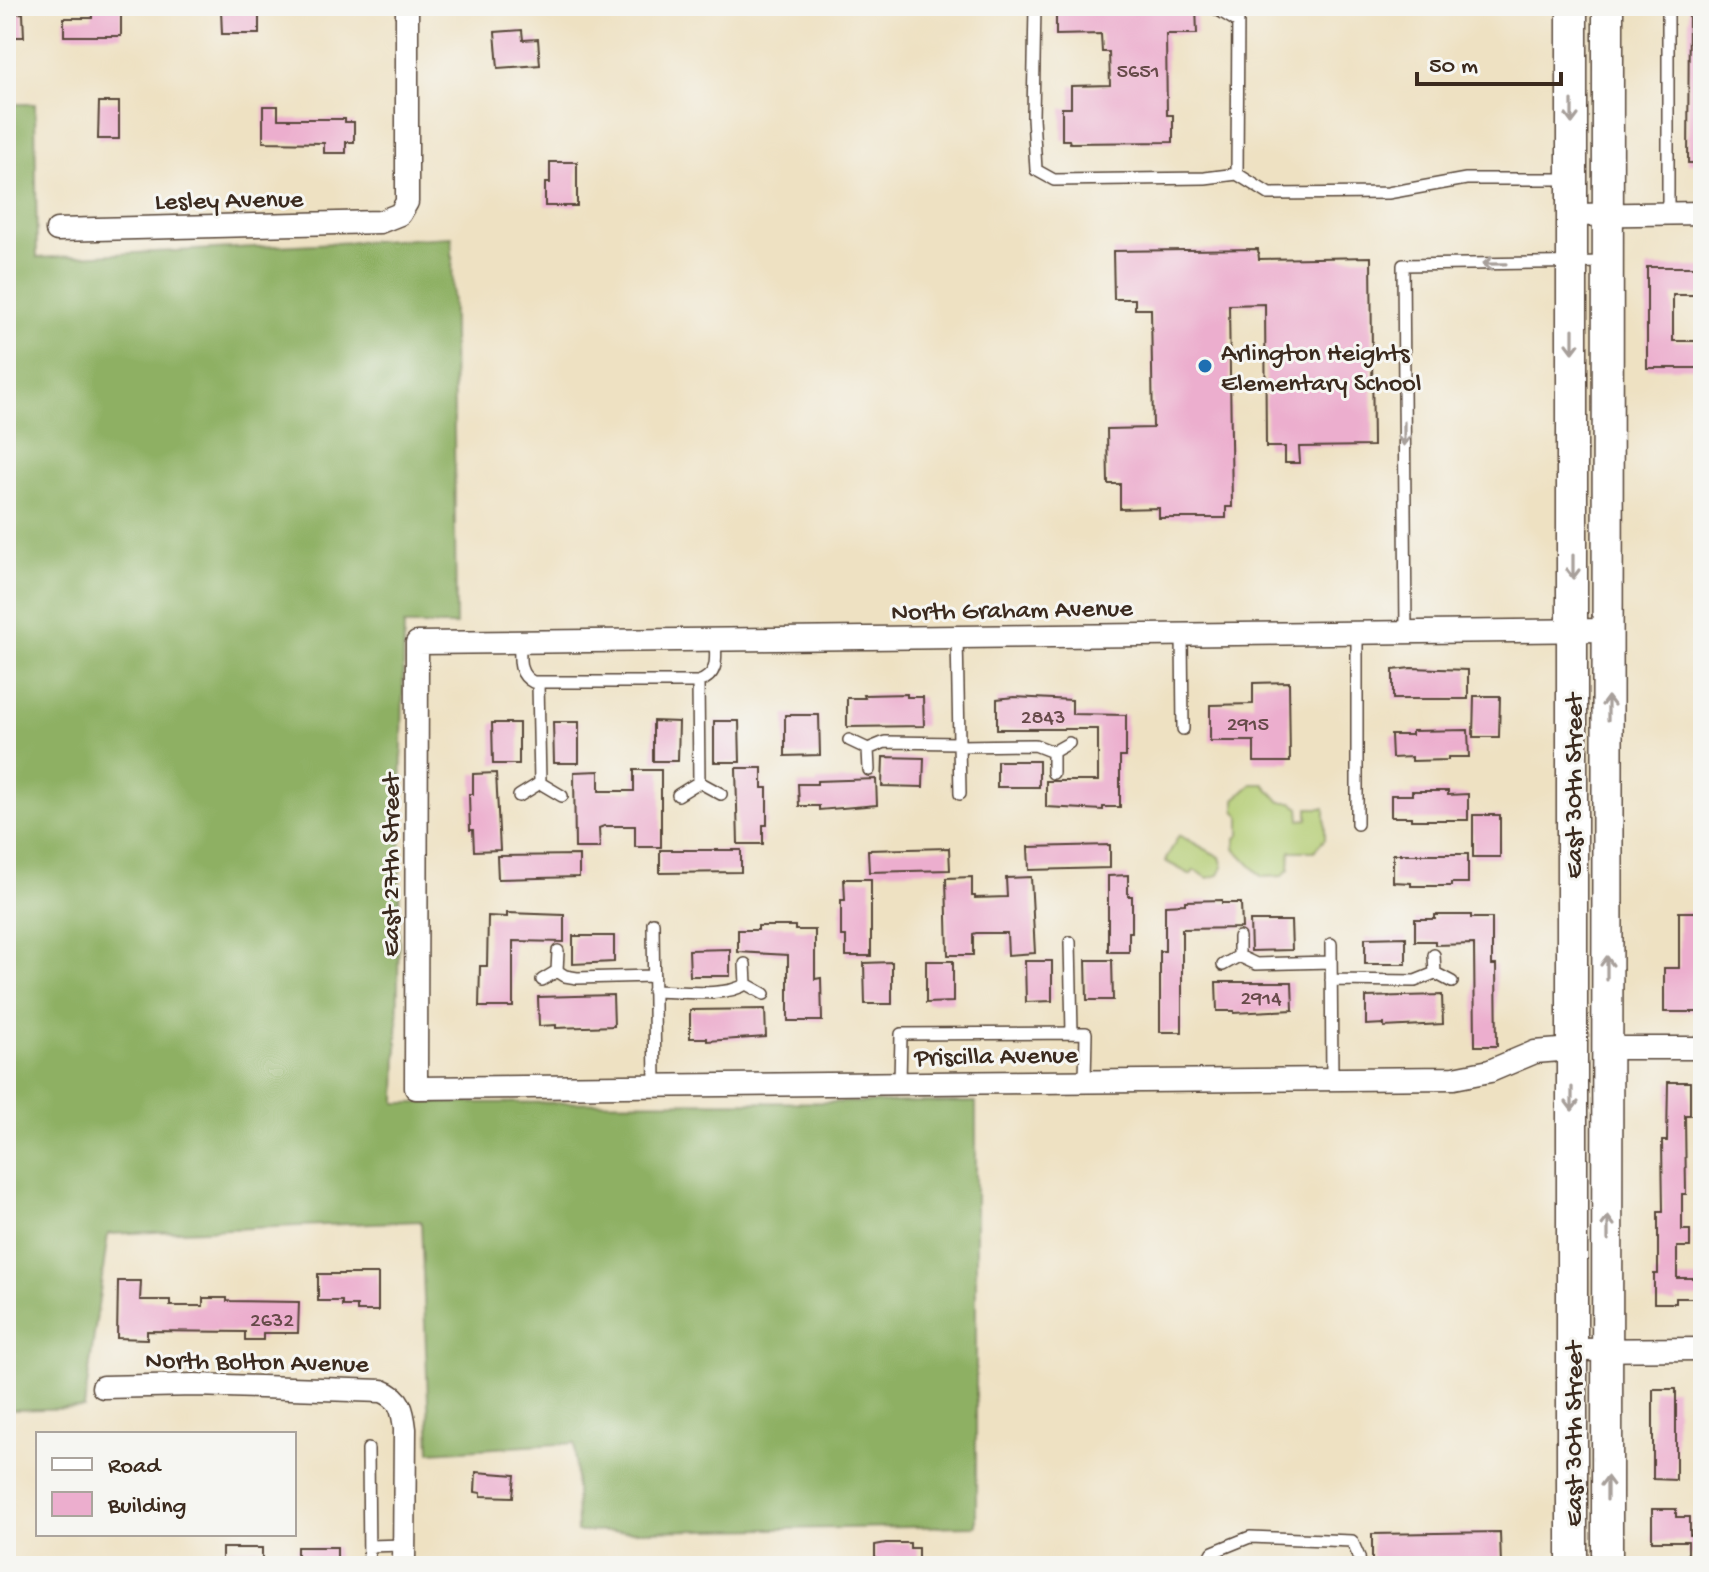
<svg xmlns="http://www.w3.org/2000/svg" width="1709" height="1572" viewBox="0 0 1709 1572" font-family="'Gochi Hand',sans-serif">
	<rect width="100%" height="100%" fill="#f6f6f2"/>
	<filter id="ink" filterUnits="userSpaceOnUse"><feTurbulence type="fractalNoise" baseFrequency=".0125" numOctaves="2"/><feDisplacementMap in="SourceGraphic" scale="16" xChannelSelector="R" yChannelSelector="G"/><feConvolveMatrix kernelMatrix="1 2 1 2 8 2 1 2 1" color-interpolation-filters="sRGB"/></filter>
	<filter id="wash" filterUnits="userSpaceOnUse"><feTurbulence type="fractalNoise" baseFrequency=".006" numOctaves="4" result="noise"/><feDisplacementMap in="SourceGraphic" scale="32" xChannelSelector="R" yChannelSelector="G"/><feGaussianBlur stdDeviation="1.8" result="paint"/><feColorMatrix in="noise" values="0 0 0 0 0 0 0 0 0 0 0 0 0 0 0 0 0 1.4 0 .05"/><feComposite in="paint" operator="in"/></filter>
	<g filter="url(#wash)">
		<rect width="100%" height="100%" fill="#eee1c2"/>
		<path fill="#b3cc72" stroke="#777b48" stroke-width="2" d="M 1252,784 L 1264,784 L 1280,802 L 1292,802 L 1299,808 L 1300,820 L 1308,819 L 1308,808 L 1325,808 L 1325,839 L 1314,851 L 1290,851 L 1289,869 L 1282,876 L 1262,877 L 1235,849 L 1236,838 L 1240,835 L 1240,817 L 1235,810 L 1235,799 Z
			M 1179,835 L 1220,857 L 1223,867 L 1219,875 L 1208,878 L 1194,870 L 1191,875 L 1165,861 Z"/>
		<path fill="#8eb064" stroke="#646d41" stroke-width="2" d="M 6,104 L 35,104 L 37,258 L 452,237 L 456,625 L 404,625 L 396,1103 L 976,1102 L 976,1526 L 577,1532 L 575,1443 L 430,1452 L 421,1221 L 108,1234 L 84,1408 L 6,1410 Z"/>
		<g id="blocks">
			<path fill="#ecaece" d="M 1056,6 L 1196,6 L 1197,34 L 1166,34 L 1167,115 L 1173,115 L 1173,142 L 1070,143 L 1069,140 L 1062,140 L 1062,108 L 1071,108 L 1071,86 L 1110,85 L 1109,52 L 1102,52 L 1101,34 L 1056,35 Z
				M 1689,6 L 1703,6 L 1703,163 L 1688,163 Z
				M 92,7 L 121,7 L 121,36 L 64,36 L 64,18 L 92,18 Z
				M 221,10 L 259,10 L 259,34 L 222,34 Z
				M 23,13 L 24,37 L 6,37 L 6,14 Z
				M 522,30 L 523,40 L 538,39 L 540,65 L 498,68 L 495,32 Z
				M 99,102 L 119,102 L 119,139 L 98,139 Z
				M 263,106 L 278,106 L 278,119 L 345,119 L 345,122 L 354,122 L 354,142 L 346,142 L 346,153 L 324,153 L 324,143 L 263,142 Z
				M 550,162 L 577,162 L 577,206 L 545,206 L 545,183 L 550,183 Z
				M 1258,249 L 1259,259 L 1371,257 L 1373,446 L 1299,447 L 1300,463 L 1285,463 L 1285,447 L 1266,447 L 1265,304 L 1229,305 L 1232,507 L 1226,507 L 1226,518 L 1159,518 L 1159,508 L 1120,509 L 1120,484 L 1108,484 L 1107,429 L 1153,428 L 1151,309 L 1135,309 L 1135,299 L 1114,299 L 1113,251 Z
				M 1647,267 L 1703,267 L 1703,295 L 1673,295 L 1673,341 L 1703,341 L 1703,368 L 1647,368 Z
				M 1411,668 L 1468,670 L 1468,699 L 1393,699 L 1393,670 Z
				M 1289,682 L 1290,762 L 1254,762 L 1254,741 L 1210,741 L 1210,705 L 1253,704 L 1253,683 Z
				M 907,694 L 907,697 L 923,697 L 924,726 L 847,727 L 847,698 L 865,698 L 864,695 Z
				M 1474,696 L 1500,696 L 1499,737 L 1473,737 Z
				M 1014,697 L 1072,700 L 1072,714 L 1126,715 L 1126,757 L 1120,757 L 1120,807 L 1103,807 L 1103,810 L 1046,807 L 1046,781 L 1098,781 L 1098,729 L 997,729 L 997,699 Z
				M 785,715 L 819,715 L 820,755 L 785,756 Z
				M 653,721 L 679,722 L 678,761 L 653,761 Z
				M 714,721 L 739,721 L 740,762 L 714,762 Z
				M 553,722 L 579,722 L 579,763 L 554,763 Z
				M 492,723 L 519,723 L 519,764 L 493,764 Z
				M 1468,730 L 1469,757 L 1448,757 L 1448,760 L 1412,761 L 1412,757 L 1392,758 L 1391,735 L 1412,735 L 1412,731 Z
				M 883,757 L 924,758 L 923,787 L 882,786 Z
				M 997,761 L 1039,761 L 1039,787 L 997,787 Z
				M 736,768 L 762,768 L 762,788 L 767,788 L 767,825 L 763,825 L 763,844 L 738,844 Z
				M 634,770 L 661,770 L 661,847 L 635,847 L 635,826 L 604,826 L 599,828 L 600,848 L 575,848 L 574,772 L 599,771 L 599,791 L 634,791 Z
				M 496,773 L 500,850 L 474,851 L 473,830 L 470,830 L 469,794 L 473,794 L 473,774 Z
				M 876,779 L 877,805 L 819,810 L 819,806 L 799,806 L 798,784 L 817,784 L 817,781 Z
				M 1412,791 L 1448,791 L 1448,795 L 1468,794 L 1468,820 L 1411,820 L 1411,817 L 1391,817 L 1391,795 L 1412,795 Z
				M 1473,815 L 1500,815 L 1500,857 L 1473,857 Z
				M 1110,845 L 1110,868 L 1029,870 L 1028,847 Z
				M 949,848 L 950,870 L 869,872 L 868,850 Z
				M 660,850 L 741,850 L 741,872 L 660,873 Z
				M 1393,854 L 1468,854 L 1468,883 L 1451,883 L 1451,886 L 1411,886 L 1411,883 L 1393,882 Z
				M 579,855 L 579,877 L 498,879 L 497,856 Z
				M 1128,875 L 1128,896 L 1132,896 L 1132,932 L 1129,932 L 1129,952 L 1108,952 L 1108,876 Z
				M 972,877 L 972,896 L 975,896 L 975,898 L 1007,897 L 1006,878 L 1031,877 L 1035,953 L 1008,955 L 1007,933 L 976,933 L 973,934 L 973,955 L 948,955 L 946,878 Z
				M 844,879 L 871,879 L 871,956 L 846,956 L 846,936 L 841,936 L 841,900 L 845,900 Z
				M 1222,900 L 1222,903 L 1241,903 L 1242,928 L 1182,929 L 1182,1032 L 1160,1032 L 1160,951 L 1165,951 L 1165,905 L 1185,904 L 1185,901 Z
				M 1679,912 L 1703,912 L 1703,1012 L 1664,1012 L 1664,968 L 1679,968 Z
				M 507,913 L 564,915 L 564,942 L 513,941 L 513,1007 L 479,1007 L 480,966 L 487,966 L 488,916 L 507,917 Z
				M 1435,915 L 1471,915 L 1471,918 L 1492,918 L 1492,965 L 1496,965 L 1497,1046 L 1475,1046 L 1474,944 L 1435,945 L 1435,941 L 1415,941 L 1415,919 L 1435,919 Z
				M 1250,921 L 1291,921 L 1292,950 L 1251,951 Z
				M 758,926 L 795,926 L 795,930 L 815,930 L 815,979 L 821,978 L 822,1021 L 788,1021 L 788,955 L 738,952 L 738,930 L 758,930 Z
				M 573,936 L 614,936 L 614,962 L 573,964 Z
				M 1406,937 L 1406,964 L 1365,964 L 1365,938 Z
				M 730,949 L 730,976 L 690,976 L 689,950 Z
				M 1086,960 L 1112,960 L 1113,1000 L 1087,1000 Z
				M 926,961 L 953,961 L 953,1002 L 926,1003 Z
				M 1025,961 L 1052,961 L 1052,1001 L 1026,1002 Z
				M 892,962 L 892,1004 L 865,1004 L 864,963 Z
				M 1216,982 L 1292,982 L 1293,1010 L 1234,1013 L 1234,1011 L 1217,1011 Z
				M 613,995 L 614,1026 L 556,1028 L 556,1025 L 539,1026 L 538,997 Z
				M 1442,995 L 1443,1024 L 1384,1027 L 1384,1024 L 1366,1025 L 1366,997 Z
				M 765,1009 L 766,1037 L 707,1041 L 707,1038 L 690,1038 L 690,1010 Z
				M 1668,1082 L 1690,1082 L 1690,1115 L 1685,1115 L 1686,1194 L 1682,1194 L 1682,1230 L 1690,1230 L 1690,1247 L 1677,1247 L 1677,1278 L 1703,1278 L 1703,1298 L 1676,1298 L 1676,1303 L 1654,1303 L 1654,1274 L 1658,1274 L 1658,1212 L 1663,1212 L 1662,1141 L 1667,1141 Z
				M 318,1274 L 378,1274 L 378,1311 L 357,1311 L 357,1306 L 342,1306 L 342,1301 L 318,1301 Z
				M 118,1281 L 141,1281 L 140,1300 L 170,1300 L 170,1306 L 203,1306 L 203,1298 L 227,1298 L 227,1301 L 299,1302 L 298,1333 L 263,1333 L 263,1340 L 245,1340 L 245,1332 L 147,1331 L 147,1339 L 117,1338 Z
				M 1653,1389 L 1676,1389 L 1676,1480 L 1653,1479 Z
				M 476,1472 L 515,1475 L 513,1497 L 481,1496 L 481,1493 L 475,1492 Z
				M 1652,1509 L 1676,1509 L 1676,1517 L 1690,1517 L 1690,1535 L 1703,1535 L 1703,1555 L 1688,1555 L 1688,1541 L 1652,1541 Z
				M 1500,1532 L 1501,1566 L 1372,1566 L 1372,1534 Z
				M 886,1543 L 910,1543 L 910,1548 L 918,1548 L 918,1566 L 887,1566 L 887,1563 L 875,1563 L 875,1545 Z
				M 297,1547 L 337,1547 L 337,1566 L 297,1566 Z
				M 222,1548 L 262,1548 L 262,1566 L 222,1566 Z"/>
		</g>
	</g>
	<g filter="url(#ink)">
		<use href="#blocks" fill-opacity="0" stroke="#564537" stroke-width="2"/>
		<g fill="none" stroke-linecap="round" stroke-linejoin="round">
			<g stroke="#564537" stroke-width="14">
				<path id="service" d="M 1035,6 L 1033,117 L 1036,170 L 1054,180 L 1205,178 L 1237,174 L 1238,6
					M 1212,6 L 1238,22
					M 1237,174 L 1269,194 L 1388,193 L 1466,179 L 1569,179
					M 1668,214 L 1668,6
					M 1406,632 L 1403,265 L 1608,262
					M 1357,633 L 1357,824
					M 1182,635 L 1183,729
					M 957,637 L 960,794
					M 520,642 C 520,658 517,674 533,682 L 698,682 C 719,675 716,659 715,640
					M 698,682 L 699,782
					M 538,683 L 540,783
					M 849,740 L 868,749
					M 959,746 L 1035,745 L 1053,752
					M 868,749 L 885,742 L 959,743
					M 868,749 L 869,770
					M 1053,752 L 1053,773
					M 1053,752 L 1069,743
					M 699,782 L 721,794
					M 540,783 L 562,796
					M 678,795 L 699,782
					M 519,796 L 540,783
					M 653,923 L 655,1086
					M 1070,942 L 1072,1033
					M 1331,944 L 1332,1079
					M 1434,955 L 1435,973
					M 1239,956 L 1256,964 L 1331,962
					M 1239,956 L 1239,937
					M 745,964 L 746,984
					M 1223,965 L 1239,956
					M 557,971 L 565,976 L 577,978 L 653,976
					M 557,971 L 558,951
					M 1435,973 L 1452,982
					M 542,980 L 557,971
					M 1331,980 L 1415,981 L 1435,973
					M 746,984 L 764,994
					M 653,991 C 678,991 725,998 746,984
					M 900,1083 L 901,1034 L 1086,1033 L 1085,1081
					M 368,1449 L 369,1566
					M 369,1546 L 404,1545
					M 1205,1566 L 1213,1552 L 1250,1537 L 1352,1541 L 1359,1557 L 1360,1566"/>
			</g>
			<g stroke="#564537" stroke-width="25">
				<path id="minor" d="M 1572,215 L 1703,213
					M 57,230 L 380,222 L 400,214 L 407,202 L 407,6
					M 1608,1048 L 1703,1048
					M 1572,1049 L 1535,1052 L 1490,1071 L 1454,1078 L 416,1088 L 417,643 L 1608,630
					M 1571,1350 L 1703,1349
					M 103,1387 L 195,1385 L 382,1391 C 401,1398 403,1411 405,1429 L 404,1566"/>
			</g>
			<g stroke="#564537" stroke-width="33">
				<path id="secondary" d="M 1572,1566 L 1572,6
					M 1607,1566 L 1608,6"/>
			</g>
			<use href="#service" stroke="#fff" stroke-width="11"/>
			<use href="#minor" stroke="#fff" stroke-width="22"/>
			<use href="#secondary" stroke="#fff" stroke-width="30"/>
		</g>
		<defs><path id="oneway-shaft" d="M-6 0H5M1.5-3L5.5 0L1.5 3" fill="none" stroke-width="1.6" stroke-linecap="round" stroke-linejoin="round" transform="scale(2)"/></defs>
		<g stroke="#a79f9a">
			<use href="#oneway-shaft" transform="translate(1572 112) rotate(90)"/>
			<use href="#oneway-shaft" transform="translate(1494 264) rotate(179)"/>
			<use href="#oneway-shaft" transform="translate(1573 341) rotate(90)"/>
			<use href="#oneway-shaft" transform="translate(1404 434) rotate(90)"/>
			<use href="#oneway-shaft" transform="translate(1573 567) rotate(90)"/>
			<use href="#oneway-shaft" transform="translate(1608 708) rotate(-90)"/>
			<use href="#oneway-shaft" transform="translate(1607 968) rotate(-90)"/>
			<use href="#oneway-shaft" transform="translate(1572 1099) rotate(90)"/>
			<use href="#oneway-shaft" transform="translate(1608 1228) rotate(-90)"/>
			<use href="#oneway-shaft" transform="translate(1607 1488) rotate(-90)"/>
		</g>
	</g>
	<circle fill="#1f6fb2" stroke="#f6f6f2" stroke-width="3" cx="1205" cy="366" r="8"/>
	<g text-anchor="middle" stroke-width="6" stroke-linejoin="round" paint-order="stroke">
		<g font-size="22" fill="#674b4a">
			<text x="1138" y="77">5651</text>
			<text x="1043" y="723">2843</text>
			<text x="1248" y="730">2915</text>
			<text x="1261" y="1004">2914</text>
			<text x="272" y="1326">2632</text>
		</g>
		<g font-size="26" fill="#3b2a1e" stroke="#f6f6f2">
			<text transform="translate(229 198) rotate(-1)" y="9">Lesley Avenue</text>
			<text transform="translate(1012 608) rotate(-1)" y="9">North Graham Avenue</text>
			<text transform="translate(1572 786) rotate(-90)" y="9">East 30th Street</text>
			<text transform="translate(389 865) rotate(-90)" y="9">East 27th Street</text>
			<text transform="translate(996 1054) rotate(-1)" y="9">Priscilla Avenue</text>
			<text transform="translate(257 1360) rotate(1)" y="9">North Bolton Avenue</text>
			<text transform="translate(1572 1434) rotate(-90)" y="9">East 30th Street</text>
		</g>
		<g font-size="26" fill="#3b2a1e" stroke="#f6f6f2" text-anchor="start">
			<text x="1221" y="360">Arlington Heights<tspan x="1221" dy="30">Elementary School</tspan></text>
		</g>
	</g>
	<rect width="1709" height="1572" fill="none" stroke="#f6f6f2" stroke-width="32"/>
	<rect x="36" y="1432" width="260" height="104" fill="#f6f6f2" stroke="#aba49d" stroke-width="2"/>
	<rect x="52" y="1458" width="40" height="12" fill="#ffffff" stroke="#aba49d" stroke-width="2"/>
	<text x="108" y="1472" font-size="24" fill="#3b2a1e">Road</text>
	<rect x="52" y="1492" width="40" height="24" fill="#ecaece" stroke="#aba49d" stroke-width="2"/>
	<text x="108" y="1512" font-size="24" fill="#3b2a1e">Building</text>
	<path d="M1417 72v12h144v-12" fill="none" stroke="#3b2a1e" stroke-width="4"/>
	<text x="1429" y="72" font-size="24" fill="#3b2a1e" stroke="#f6f6f2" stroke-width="6" paint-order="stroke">50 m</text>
</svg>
